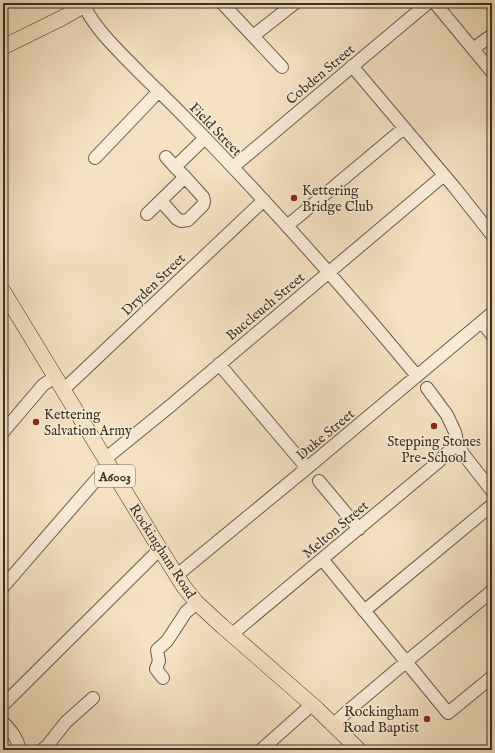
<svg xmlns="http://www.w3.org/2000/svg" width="495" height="753" viewBox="0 0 495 753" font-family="'IM FELL English',serif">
	<rect width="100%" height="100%" fill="#f5e2c2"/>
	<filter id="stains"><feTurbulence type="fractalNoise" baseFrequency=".005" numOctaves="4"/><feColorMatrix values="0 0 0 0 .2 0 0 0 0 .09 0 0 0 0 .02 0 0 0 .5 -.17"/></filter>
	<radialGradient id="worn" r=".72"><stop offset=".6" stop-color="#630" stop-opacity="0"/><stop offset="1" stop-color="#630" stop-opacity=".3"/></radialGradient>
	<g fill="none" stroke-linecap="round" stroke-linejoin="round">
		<g stroke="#685c4c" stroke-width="14">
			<path id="minor" d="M 222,3 L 282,67
				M 435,3 L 492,72
				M 84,6 C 98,33 121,53 142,75 C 164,96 185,117 206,139 C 279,215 350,295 417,376
				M 253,36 L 295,3
				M 473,49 L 492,35
				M 352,66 L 455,188 L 492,235
				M 166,157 L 175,167
				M 95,158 L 159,91
				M 233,167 L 348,70 L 428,3
				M 161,201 L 177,219 L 181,221 L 188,220 L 203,205 L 204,201 L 203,197 L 185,177
				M 147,214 L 185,177 L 175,167 L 205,138
				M 287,226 L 404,128
				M 482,322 L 492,335
				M 219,364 L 307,468
				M 427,388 L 447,415 L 455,432 L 458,445 L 464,455 L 492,491
				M 63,390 L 264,200
				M 3,432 L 43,385 L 55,377
				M 105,459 L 169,407 L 443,176
				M 319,481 L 359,529
				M 322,559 L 448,713 L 492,677
				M 176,575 L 182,571 L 307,468 L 492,313
				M 3,587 L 109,465
				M 364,611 L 492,505
				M 231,635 L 437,463 L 451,449 L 458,445
				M 163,678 L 156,669 L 159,661 L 157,650 L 167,641 L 186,612 L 197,603
				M 3,705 L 160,549
				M 3,722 C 12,732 17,737 20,750
				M 333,725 L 349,710 L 406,662 L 492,591
				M 42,750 L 47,746 L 66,722 L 93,698
				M 261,750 L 307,709 L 312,704"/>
		</g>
		<g stroke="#393025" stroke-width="16">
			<path id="major" d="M 3,47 L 62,18 L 88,3
				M 3,291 L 160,549 L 184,587 L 197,603 L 222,626 L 317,709 L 359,750"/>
		</g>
		<use href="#minor" stroke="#f8ecd7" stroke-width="12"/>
		<use href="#major" stroke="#f5e2c2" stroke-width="15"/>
	</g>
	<g fill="#8f2418" stroke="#f8ecd7" stroke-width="1.5">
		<circle cx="294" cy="198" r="4"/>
		<circle cx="36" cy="422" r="4"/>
		<circle cx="434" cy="426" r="4"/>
		<circle cx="427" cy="719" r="4"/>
	</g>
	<g text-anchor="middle" stroke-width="3" stroke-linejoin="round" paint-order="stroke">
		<rect fill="#f8ecd7" stroke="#72685a" stroke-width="1" x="95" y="465" width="40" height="22" rx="3"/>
		<g font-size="13" font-weight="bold" fill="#393025">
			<text x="115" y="481">A6003</text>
		</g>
		<g font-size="14" fill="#393025" stroke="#f8ecd7">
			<text transform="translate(320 74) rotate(-40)" y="5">Cobden Street</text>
			<text transform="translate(216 129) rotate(46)" y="5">Field Street</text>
			<text transform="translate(153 284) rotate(-44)" y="5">Dryden Street</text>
			<text transform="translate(265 306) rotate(-40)" y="5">Buccleuch Street</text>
			<text transform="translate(325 434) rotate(-40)" y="5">Duke Street</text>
			<text transform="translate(335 529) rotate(-40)" y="5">Melton Street</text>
			<text transform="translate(163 551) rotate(57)" y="5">Rockingham Road</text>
		</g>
		<g font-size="14" fill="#393025" stroke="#f8ecd7" text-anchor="start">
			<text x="302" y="195">Kettering<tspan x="302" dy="16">Bridge Club</tspan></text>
			<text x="44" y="419">Kettering<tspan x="44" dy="16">Salvation Army</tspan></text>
			<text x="434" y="446" text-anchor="middle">Stepping Stones<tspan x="434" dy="16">Pre-School</tspan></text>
			<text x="419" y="716" text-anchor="end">Rockingham<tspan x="419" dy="16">Road Baptist</tspan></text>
		</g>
	</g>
	<rect width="495" height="753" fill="none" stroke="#f5e2c2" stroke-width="16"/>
	<rect x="4" y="4" width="487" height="745" fill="none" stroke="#393025" stroke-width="2"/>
	<rect x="8" y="8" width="479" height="737" fill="none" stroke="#393025"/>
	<rect width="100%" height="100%" filter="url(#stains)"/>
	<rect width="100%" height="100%" fill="url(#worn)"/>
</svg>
